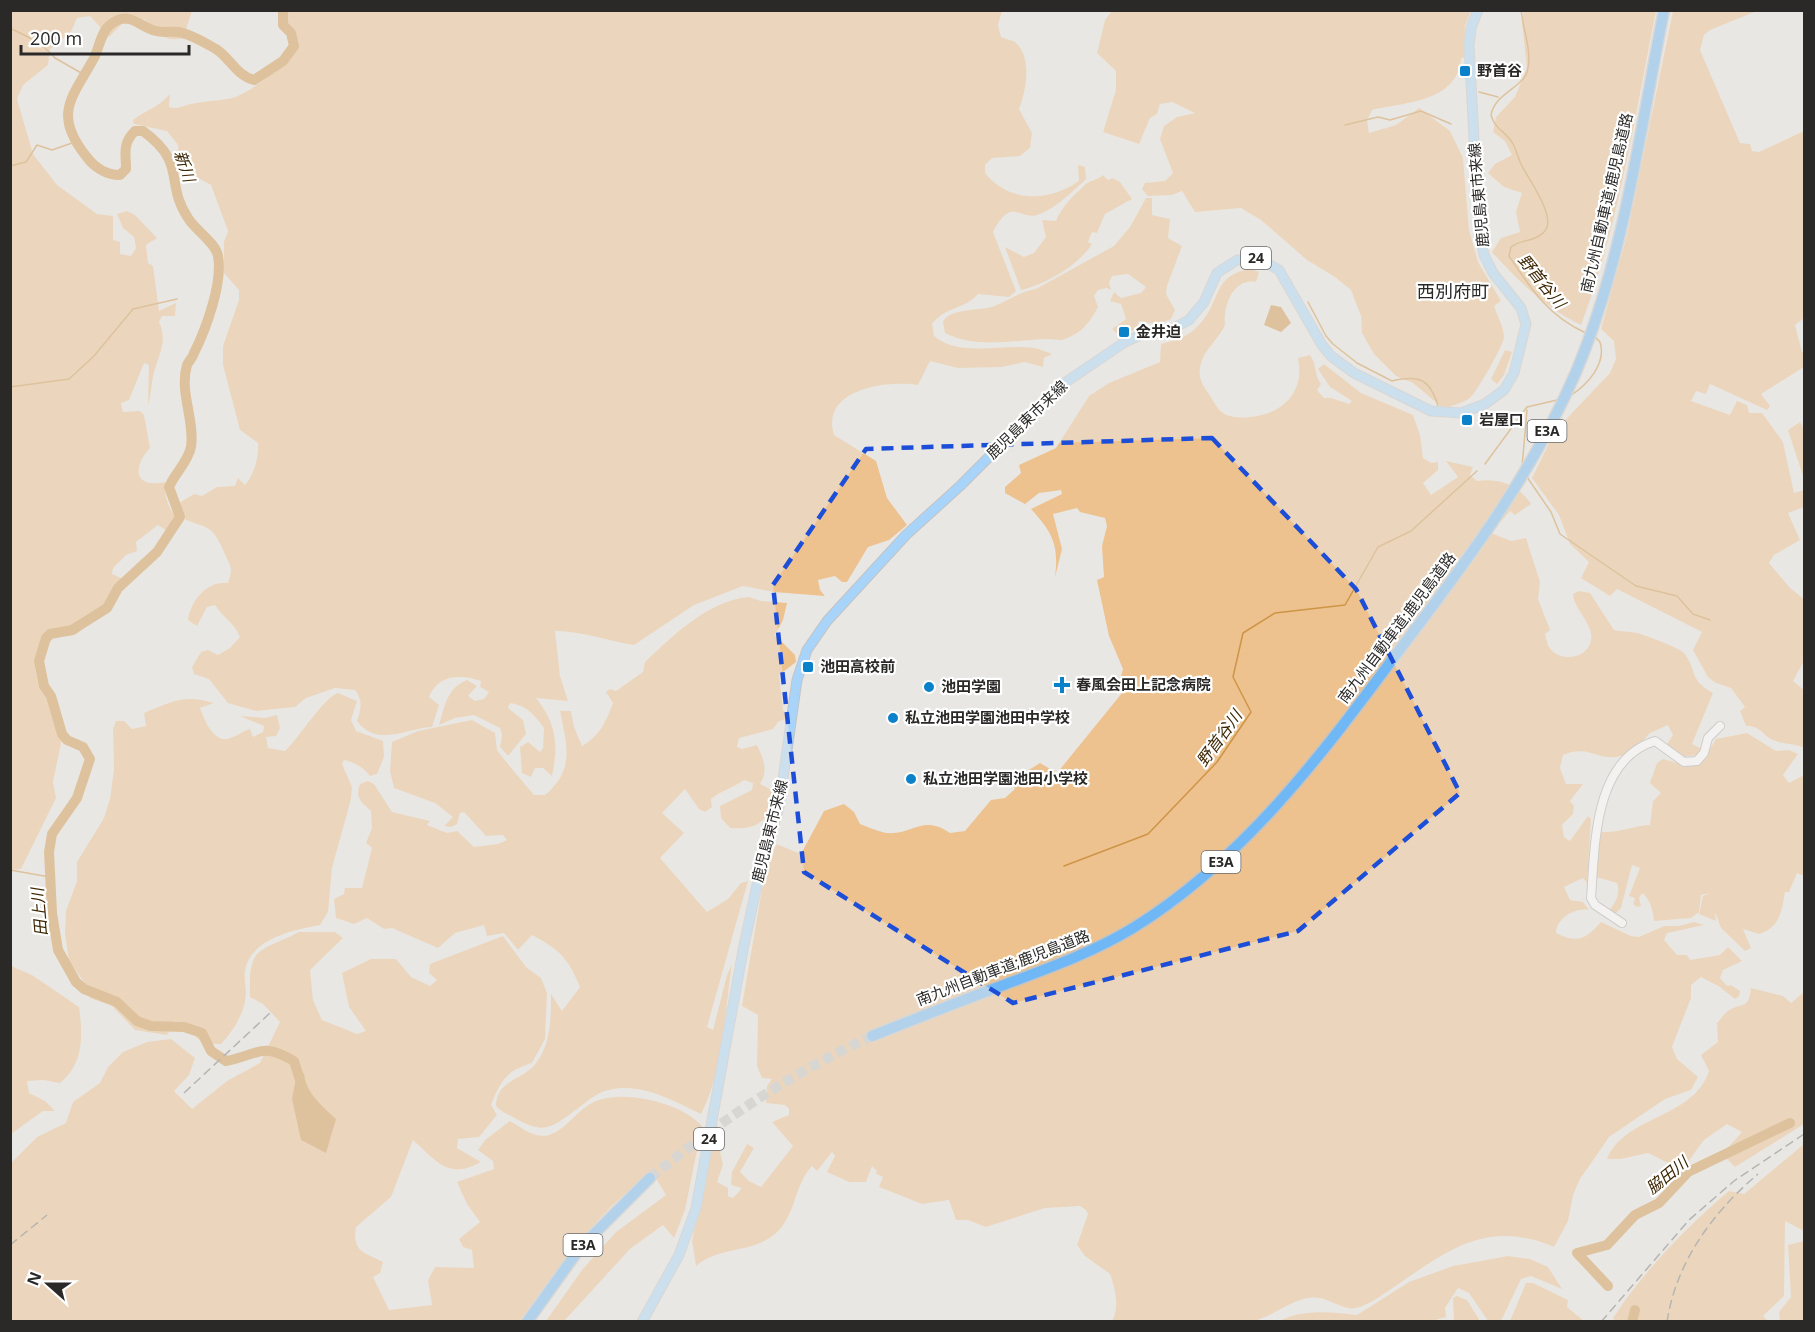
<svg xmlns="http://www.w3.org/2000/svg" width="1815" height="1332" viewBox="0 0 1815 1332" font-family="'Open Sans','Noto Sans JP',sans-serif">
	<rect width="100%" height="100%" fill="#e9e7e4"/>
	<path fill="#edc28f" d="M 10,11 L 192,11 L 183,38 C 162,43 159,31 144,19 L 134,24 L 122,24 L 109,37 L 90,16 L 77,18 L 71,32 L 50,49 L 48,65 L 23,85 L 17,99 L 33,154 L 57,185 L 97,214 L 113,216 L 113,240 L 120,242 L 120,254 L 131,256 L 136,248 L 134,237 L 123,228 L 117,214 L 127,211 L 135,215 L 157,238 L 146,245 L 148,263 L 153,266 L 159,311 L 176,303 L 175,316 L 162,316 L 159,322 C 169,343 157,356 153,377 C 151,387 151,396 148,405 L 149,365 L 144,363 L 129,400 L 121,403 L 123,412 L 140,411 L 144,415 L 150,448 C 132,467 134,489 165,482 C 164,495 168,509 177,518 L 177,527 L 167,531 L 158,525 L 136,542 L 137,551 L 126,555 L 113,568 L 112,574 L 126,580 L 109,610 L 75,635 L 54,638 L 37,656 L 35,667 L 38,682 L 60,716 L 62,725 L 61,743 L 53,782 L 56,798 L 21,869 L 11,870 Z
		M 280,11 L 1002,11 L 998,25 L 1001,37 C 1005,39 1012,40 1015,42 C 1033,57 1026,91 1019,109 L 1032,133 L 1030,148 L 1020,156 L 992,158 L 985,165 L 985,173 C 1009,203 1049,202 1079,181 L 1078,165 L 1085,167 L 1086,179 C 1073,191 1056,208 1040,214 C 1019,223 1013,194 993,232 L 1016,291 L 1009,297 L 978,294 C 966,309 946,306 932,324 L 934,336 C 960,358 1003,343 1034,348 C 1040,349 1046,352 1052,354 L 1044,358 L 1043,367 L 1025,362 L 1002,367 L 958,368 L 930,361 L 918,385 C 887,380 820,389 834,435 L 876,461 L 887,498 L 907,525 L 889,540 L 868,547 L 847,582 L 842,582 L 835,576 L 818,580 L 820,590 L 825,596 L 774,592 L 743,586 L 694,605 L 634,645 C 607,641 583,631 555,631 L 560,676 L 568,701 L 536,698 C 556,723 559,745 552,776 L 543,768 L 535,768 L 531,777 L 522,773 L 520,747 L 528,742 L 540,752 L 543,748 L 544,728 C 534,715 528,706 510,703 L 508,708 L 523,720 L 526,734 L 508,756 L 500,747 L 502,735 L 500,728 L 474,715 L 455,718 L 439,725 C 445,705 447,688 467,680 L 477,686 L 468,696 L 475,701 L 484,699 L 489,692 L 480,687 L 481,681 C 461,674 438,674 429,697 L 439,705 L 432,727 C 407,728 377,748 357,721 C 361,709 363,700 355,690 L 335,688 L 306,698 L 295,707 L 256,711 L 228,703 L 209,679 L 194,674 L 192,667 L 201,652 L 208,650 L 218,655 L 230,648 L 240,637 C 235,623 223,618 215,605 L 207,607 L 197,626 L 188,620 C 191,600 207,581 228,583 C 234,566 230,567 224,552 C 213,527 211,529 186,520 L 179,503 L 194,494 L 202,496 L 217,487 L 235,486 L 238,478 L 245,485 C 254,475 259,457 258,443 L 240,430 L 223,365 L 223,346 L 239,300 L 239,290 L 224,273 L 224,242 L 228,231 L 211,185 L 180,168 L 178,145 L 167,131 L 134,124 L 133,120 C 146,110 159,107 170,94 L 169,107 C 177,110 182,106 191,104 C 204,101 219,101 232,98 C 253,92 286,63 298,46 Z
		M 1112,11 L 1471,11 L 1465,26 L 1464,58 L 1461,58 C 1458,102 1406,102 1372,110 L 1367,120 L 1369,133 L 1396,125 L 1419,108 L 1450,131 L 1463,158 L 1469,230 L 1478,262 L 1501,301 L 1494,306 C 1497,315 1504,328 1504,337 C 1504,345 1476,393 1470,398 C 1463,403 1453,405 1444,409 L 1413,383 L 1396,376 L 1374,354 L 1362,333 L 1361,316 L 1351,290 L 1335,277 L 1307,260 L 1261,220 L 1241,208 L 1195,212 L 1182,191 L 1172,195 L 1148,196 L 1142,189 L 1145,183 L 1165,181 L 1173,173 L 1160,139 L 1164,126 L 1177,117 L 1195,113 L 1172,102 L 1160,104 L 1157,114 L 1150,118 L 1139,144 L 1103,132 L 1116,90 L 1116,71 L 1097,53 L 1105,20 Z
		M 1523,11 L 1656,11 C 1635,115 1619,225 1581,325 C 1545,307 1519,282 1492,252 L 1501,238 L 1520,232 L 1516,212 L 1522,193 L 1504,187 L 1488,173 L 1495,164 L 1512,155 L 1505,141 L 1493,132 L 1496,117 L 1515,97 L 1527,68 L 1522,23 Z
		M 1673,11 L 1757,11 L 1710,30 L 1704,35 L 1700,50 L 1740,143 L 1750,144 L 1752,151 L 1759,152 L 1804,131 L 1804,318 L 1795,325 L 1802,352 L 1804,352 L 1804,367 L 1761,394 L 1770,406 L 1767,410 L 1710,384 L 1706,394 L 1696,391 L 1691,401 L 1730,415 L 1737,401 L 1747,405 L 1749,413 L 1762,413 L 1783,442 L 1794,493 L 1804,490 L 1804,507 L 1788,513 L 1800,540 L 1774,555 L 1769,563 L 1790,588 L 1804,599 L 1804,661 L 1793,681 L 1804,690 L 1804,748 C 1795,743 1785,745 1776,741 C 1762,737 1763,726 1746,726 L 1740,711 L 1745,707 L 1731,688 L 1716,683 L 1708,677 L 1693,650 L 1702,632 L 1617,589 L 1610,596 L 1581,578 L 1589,562 L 1570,544 L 1559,515 L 1532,478 L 1555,431 L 1610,373 L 1616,359 L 1614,341 L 1601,329 L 1627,235 Z
		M 1103,175 L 1108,180 L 1113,178 L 1120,182 L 1132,199 L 1105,214 L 1097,233 L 1092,232 L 1088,242 L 1092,244 C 1078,266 1046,284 1021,290 L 1005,247 L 1024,257 L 1034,253 L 1046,237 L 1042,220 L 1056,221 C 1062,206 1074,195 1086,184 C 1091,180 1097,180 1103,175 Z
		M 1146,198 L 1152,198 L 1152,215 L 1170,219 L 1168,238 L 1182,246 L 1167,286 L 1166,294 L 1175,310 L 1171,319 L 1157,324 L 1138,321 L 1139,329 L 1118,334 L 1112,329 L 1126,319 L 1121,304 L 1110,301 L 1114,292 L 1121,298 L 1141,293 L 1146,287 L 1128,274 L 1112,276 L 1109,283 L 1111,290 L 1107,288 L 1098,290 L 1094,296 L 1098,307 C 1090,322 1082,333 1065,339 C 1060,341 1053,339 1047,339 C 1014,340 976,349 945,333 L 943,322 C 947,310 975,310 987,308 C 1005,304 1019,291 1036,289 L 1114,246 L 1130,227 Z
		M 1251,269 L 1259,272 L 1256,282 C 1233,278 1223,306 1225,325 C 1218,341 1202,350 1200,369 C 1198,378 1204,387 1209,394 C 1213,400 1217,409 1223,413 C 1231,418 1241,418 1250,417 C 1283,414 1305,392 1298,358 L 1310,355 C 1317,365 1314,374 1321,384 L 1317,390 L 1324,398 L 1331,398 L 1349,404 L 1352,401 L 1330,387 L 1318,369 L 1324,364 L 1361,393 L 1413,415 L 1420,435 L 1423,458 L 1431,463 L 1438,462 L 1438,470 L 1423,483 L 1431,495 L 1458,477 L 1446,461 L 1473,467 L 1470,475 L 1477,481 C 1499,478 1519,485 1531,504 L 1515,515 L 1510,511 L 1491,533 L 1511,541 L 1526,538 L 1540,582 L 1538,599 L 1550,630 L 1545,634 C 1546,637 1547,644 1549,647 C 1558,661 1581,660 1589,646 C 1599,627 1574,612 1573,594 L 1579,591 L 1590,593 L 1614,630 C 1622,632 1629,631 1637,633 C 1645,635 1680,648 1684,653 C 1698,671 1688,679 1713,693 L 1692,744 L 1702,749 L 1697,755 L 1680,757 L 1665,747 L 1673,735 L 1668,725 L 1650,733 L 1627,759 L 1624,755 C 1599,764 1591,743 1563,755 L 1560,768 L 1566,784 L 1583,784 L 1570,801 L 1574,806 L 1573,814 L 1562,825 L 1564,837 L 1570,841 L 1588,816 L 1591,819 L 1587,883 L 1583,878 L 1564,887 L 1570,900 L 1583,902 L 1589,910 C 1575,907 1556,919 1556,933 C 1577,944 1586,939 1601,922 L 1631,936 L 1639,937 L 1664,926 L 1679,926 L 1694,922 L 1704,925 L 1667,933 L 1664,940 L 1677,955 L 1687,955 L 1690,960 L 1720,955 L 1728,947 L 1742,961 L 1723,970 L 1720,978 L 1727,986 L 1731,985 L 1740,991 L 1739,996 L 1735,999 L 1720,987 L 1701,977 L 1691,985 L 1691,998 L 1672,1047 L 1677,1059 L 1698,1077 L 1691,1090 L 1665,1099 L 1609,1137 L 1580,1179 L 1573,1195 L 1568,1221 L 1554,1247 C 1490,1220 1452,1247 1400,1283 C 1386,1292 1372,1304 1356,1308 C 1339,1311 1329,1295 1309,1298 C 1289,1301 1273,1316 1254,1321 C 1244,1324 1228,1321 1217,1321 C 1182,1321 1147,1321 1112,1321 C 1120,1308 1115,1288 1110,1274 L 1085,1256 L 1077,1245 L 1088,1214 L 1086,1210 L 1080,1206 L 1045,1208 L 986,1227 L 968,1220 L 956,1220 L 949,1200 L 922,1204 L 879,1187 L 883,1177 L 876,1174 L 877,1171 L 872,1166 L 866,1182 L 849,1182 L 827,1172 L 835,1156 L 832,1152 L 817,1171 L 812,1166 C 795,1184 796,1211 780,1229 C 757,1255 721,1244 696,1266 L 692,1241 L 712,1143 L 718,1142 L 723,1165 L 717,1182 L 728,1188 L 728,1196 L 733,1198 L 742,1188 L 731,1185 L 732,1172 L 747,1144 L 754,1148 L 740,1172 L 749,1181 L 761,1187 L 793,1146 L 772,1122 L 789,1115 L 789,1109 L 785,1105 L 766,1103 L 767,1086 L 772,1079 L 762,1078 L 757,1066 L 758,1015 L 742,1006 L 762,889 L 776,844 L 801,854 L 824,811 L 844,804 L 854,812 L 860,824 C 868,827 879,832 887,833 C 913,835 923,814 950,833 L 965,831 L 991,800 L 1005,798 L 1015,789 L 1011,781 L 1040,763 L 1057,773 L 1122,693 L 1120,680 L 1123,669 L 1109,636 L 1097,580 L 1104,577 L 1102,546 L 1107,526 L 1105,518 L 1080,512 L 1077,508 L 1053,514 L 1062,549 L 1055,577 C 1059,545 1053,533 1031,509 L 1062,494 L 1061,490 L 1039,493 L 1025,504 L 1005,493 L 1005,487 L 1021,473 L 1019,465 L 1056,448 L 1089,396 L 1109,383 L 1160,362 L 1161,344 C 1176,340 1188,337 1199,325 C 1221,303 1212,274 1251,269 Z
		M 1505,350 L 1512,352 L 1504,375 L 1497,384 L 1491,379 Z
		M 1800,422 L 1804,428 L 1804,479 L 1788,430 Z
		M 749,597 L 761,601 L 787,603 L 783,620 L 775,635 L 795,655 L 796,662 L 779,675 L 783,710 L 787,718 L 778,722 L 773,729 L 739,738 L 737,747 L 742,749 L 757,745 C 763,758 769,770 760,784 L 776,792 C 769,819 761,830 730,828 L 721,818 L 720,806 L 752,790 L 753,783 L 744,780 C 733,788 722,790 711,799 L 712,807 L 705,812 L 699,809 L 685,789 L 662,813 L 684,833 L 660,858 L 707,912 L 728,899 L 741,883 L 748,881 L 707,1027 L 713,1030 L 727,975 L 732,964 C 725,1010 723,1073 701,1114 C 673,1101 641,1082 609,1090 C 601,1091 591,1098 585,1103 C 545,1133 545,1136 500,1110 L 496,1106 C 496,1080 524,1080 536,1063 C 551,1044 551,1017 551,994 L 562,1011 L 580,987 C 568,958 560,950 532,935 L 518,950 L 504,933 L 487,936 L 484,925 L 455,933 L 438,948 L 392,928 L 384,929 L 367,918 L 354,924 L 336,918 L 334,899 L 344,894 L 345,888 L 362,888 L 372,848 L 366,843 L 372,828 L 371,811 C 361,802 355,798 360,784 L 368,781 L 374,784 L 392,812 L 430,821 L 427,825 L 447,833 L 457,831 L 474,847 L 498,844 L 507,840 L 503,835 L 486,836 L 464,812 L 460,813 L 457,824 L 451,827 L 444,826 L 453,817 L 435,803 L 394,788 L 390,771 L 392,742 L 418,731 L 472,720 L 495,733 L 497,750 L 512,769 L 534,795 L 545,795 C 575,770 567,746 560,711 L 571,711 L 574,727 L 582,746 C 600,736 606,721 613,703 L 606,692 L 610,689 L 616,691 L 643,672 L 645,662 C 674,635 707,601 749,597 Z
		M 338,693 L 357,701 L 351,720 L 356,731 L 383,741 L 384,757 L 377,774 L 370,776 C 363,767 356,763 344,760 L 342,764 L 352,787 L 351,799 L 332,868 L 328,912 L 320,925 C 293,930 250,939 245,971 C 244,979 246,987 246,995 C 244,1014 234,1030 221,1044 C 199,1044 197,1039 185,1023 L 175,1021 L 167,1035 L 135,1030 L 112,1006 L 90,998 L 84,982 L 69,961 L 65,934 L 66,911 L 77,881 L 77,862 L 104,818 L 110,799 L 114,769 L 113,729 L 116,721 L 124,721 L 132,729 L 146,726 L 144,713 C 172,702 184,694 214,703 L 200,708 C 204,718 212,741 227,739 C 234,738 243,731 250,729 L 253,737 L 263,732 L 264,726 L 240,716 L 265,718 L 277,715 L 280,728 L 276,736 L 266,737 L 268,748 L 285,751 C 299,738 324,697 338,693 Z
		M 1747,733 L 1776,751 L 1789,750 L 1798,754 L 1783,775 L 1789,783 L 1804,775 L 1804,876 L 1797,873 L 1789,892 L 1785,892 C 1782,910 1780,928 1759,934 L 1743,929 L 1751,948 L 1745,951 L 1721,928 L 1715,912 L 1716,921 L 1699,914 L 1703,896 L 1710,893 L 1701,895 L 1699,912 L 1691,918 L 1654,921 C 1653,910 1650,899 1642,893 L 1639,898 L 1641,906 L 1637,907 L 1633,904 L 1635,898 L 1629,896 L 1640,868 L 1632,865 L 1621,908 L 1614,915 L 1607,913 C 1615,903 1621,896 1617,883 L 1596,877 L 1601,832 C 1622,833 1630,826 1650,825 L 1653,801 L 1661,793 L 1650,783 L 1657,763 L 1663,759 L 1685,765 L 1707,754 L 1716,739 Z
		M 299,932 L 335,932 L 343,938 L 310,970 L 313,1000 L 322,1020 L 357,1034 L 366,1031 L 349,1007 L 342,973 L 371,959 L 396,959 L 411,977 L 430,986 L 437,980 L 429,973 L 430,964 L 503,936 L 526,967 L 541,978 L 547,993 L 545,1039 L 532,1063 C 506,1071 501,1080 491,1105 L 497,1115 L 479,1137 L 458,1139 L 457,1148 L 481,1162 C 449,1180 437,1162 413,1140 L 391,1197 L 356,1227 C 352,1252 364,1252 383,1262 L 380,1273 L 373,1277 L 389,1310 L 432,1305 L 428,1280 L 435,1267 L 474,1268 L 472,1250 L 463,1247 L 459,1239 L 480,1222 L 467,1204 L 457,1182 L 494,1169 L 493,1161 L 478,1150 L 485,1140 L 510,1121 C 522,1128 535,1139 549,1135 C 564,1131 576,1112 590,1104 C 618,1087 681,1102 702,1126 L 685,1210 L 674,1238 L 663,1225 L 630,1249 L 564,1321 L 546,1321 L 582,1270 L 616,1232 L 666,1195 L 652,1172 C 597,1212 559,1266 520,1321 L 11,1322 L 12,1162 L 37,1137 L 66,1123 L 73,1102 L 100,1083 L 108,1067 L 123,1052 L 147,1042 L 171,1039 L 195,1058 L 189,1075 L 174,1091 L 192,1109 L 227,1081 L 260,1063 L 280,1022 L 263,1004 L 250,997 C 248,944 259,953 299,932 Z
		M 11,966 L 32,975 L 79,1007 C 83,1035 84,1064 60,1083 L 43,1080 L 27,1081 L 29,1093 L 45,1101 L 55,1111 L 43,1111 L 11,1134 Z
		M 1751,988 L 1783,996 L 1791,1003 L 1804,992 L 1804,1124 L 1735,1167 L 1722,1154 L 1742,1132 L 1727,1124 L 1704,1140 L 1682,1170 L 1648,1153 L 1621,1159 L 1607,1159 C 1625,1115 1693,1119 1709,1071 L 1701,1055 L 1718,1042 L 1717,1023 C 1720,1020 1724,1014 1728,1011 C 1743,1001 1748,1011 1751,988 Z
		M 1804,1144 L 1804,1231 L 1785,1221 L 1784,1296 L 1763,1316 L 1768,1321 L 1616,1322 L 1613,1318 C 1644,1271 1685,1228 1729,1191 L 1744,1194 Z
		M 1804,1241 L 1804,1321 L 1780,1321 L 1779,1312 L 1791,1297 L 1788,1245 Z
		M 1508,1256 L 1530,1259 L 1548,1267 L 1562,1289 L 1531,1276 L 1521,1279 L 1501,1321 L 1488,1321 L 1469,1293 L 1458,1288 L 1445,1308 L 1446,1317 L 1432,1321 L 1279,1321 C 1304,1309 1330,1312 1357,1315 L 1409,1282 L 1453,1266 Z
		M 1526,1283 L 1533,1283 L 1568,1300 L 1567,1307 L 1584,1321 L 1510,1321 Z
		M 1457,1296 L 1467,1300 L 1480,1321 L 1454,1321 L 1453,1298 Z"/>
	<path fill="#cf9547" d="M 1271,305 L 1281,307 L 1291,323 L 1281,332 L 1264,325 Z
		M 304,1073 C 305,1092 323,1107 336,1119 L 326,1153 L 301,1140 L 292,1099 L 296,1078 Z"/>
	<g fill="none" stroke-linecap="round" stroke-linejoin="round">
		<path stroke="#cf9547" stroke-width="1.5" d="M 1521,10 C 1523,29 1533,54 1527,72 C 1521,89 1495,93 1491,115 C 1495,130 1507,132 1513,144 C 1517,151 1518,159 1522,166 C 1529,180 1558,219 1544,232 C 1535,242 1521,239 1511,247 L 1509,256 C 1531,289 1549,317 1586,333
			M 10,28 L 40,43 L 55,58 L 83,74
			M 1479,92 L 1498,97
			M 1345,125 L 1378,117 L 1390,120 L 1421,111 L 1451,124
			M 10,166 L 26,162 L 37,145 L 52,150 L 75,142
			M 1308,302 L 1326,336 L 1333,344 L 1357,363 L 1392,381 C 1418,375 1430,378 1438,406
			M 10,387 L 69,379 L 94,356 L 133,309 L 177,299
			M 1570,396 C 1587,385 1607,364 1600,342 L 1594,336
			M 1485,464 L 1527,407 L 1557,400
			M 1522,467 L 1527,410
			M 1527,477 L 1551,512 L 1560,534 L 1636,586 L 1677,596 L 1693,614 L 1710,620
			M 1064,866 L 1148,834 L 1217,762 L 1251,712 L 1233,677 L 1243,633 L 1275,613 L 1345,605 L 1378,547 L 1411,531 L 1477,471
			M 10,870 L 50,877"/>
		<path stroke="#cf9547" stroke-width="10" d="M 283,10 L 283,25 L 291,33 L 294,46 L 283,61 L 254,80 C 236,75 230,58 216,49 C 205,43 191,34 178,32 C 171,31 163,33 156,31 C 139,27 129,9 110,25 C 101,32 99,48 94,58 C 73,97 52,113 86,156 C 94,167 106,175 120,175 L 126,169 C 126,153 122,144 135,131 L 143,131 C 188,164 164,182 188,218 C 195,230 216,243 218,256 C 223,283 206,329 194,353 C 193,357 189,361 187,365 C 179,392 195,420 191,447 C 188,462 175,473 169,487 L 180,517 L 157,552 L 118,588 L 107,608 L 72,630 L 50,634 L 46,638 L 39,661 L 44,686 L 51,696 L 62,734 L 67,740 L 83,747 L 90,759 L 77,798 L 52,834 L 49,852 L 52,913 L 58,950 L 76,982 L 84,989 L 117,1002 L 137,1021 L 151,1026 L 184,1027 L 202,1033 L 211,1051 L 226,1061 C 259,1055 260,1041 294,1061 L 300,1080
			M 1608,1286 L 1577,1253 L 1607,1245 L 1635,1215 L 1659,1203 L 1688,1172 L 1790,1123
			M 1632,1322 L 1635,1310"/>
		<path stroke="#c3c1be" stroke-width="10" stroke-dasharray="10 5" stroke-linecap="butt" d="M 650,1178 C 717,1123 793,1072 872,1036"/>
		<g stroke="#afaca9" stroke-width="10">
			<path id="minor" d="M 1622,923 L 1595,905 L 1591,898 C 1595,847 1593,760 1655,741 L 1684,762 L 1697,761 L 1704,753 L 1708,738 L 1720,726"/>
		</g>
		<g stroke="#c3c3c3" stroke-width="11">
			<path id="major" d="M 642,1322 L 679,1255 L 696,1208 L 744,945 L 761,867 L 779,807 L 797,680 L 807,650 L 827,621 L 906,535 L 960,486 L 1060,386 L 1125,342 L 1141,335 L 1172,329 L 1189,320 L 1204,302 L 1217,273 L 1237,260 L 1260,259 L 1279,270 L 1322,345 L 1331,356 L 1354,373 L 1431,411 L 1461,413 L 1485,404 L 1504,390 L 1514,373 L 1526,324 L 1521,308 L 1493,273 L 1484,255 L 1479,231 L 1469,46 L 1471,28 L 1478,10"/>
		</g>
		<g stroke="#c3c3c3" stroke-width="13">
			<path id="highway" d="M 872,1036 C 915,1019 958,1002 1001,986 C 1046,969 1092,953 1133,928 C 1248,857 1328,746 1407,640 C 1471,556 1534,470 1576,372 C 1624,258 1640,131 1664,10
				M 527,1322 L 580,1248 L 650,1178"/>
		</g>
		<use href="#minor" stroke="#fff" stroke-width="8"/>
		<use href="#major" stroke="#a9d4f9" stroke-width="9"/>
		<use href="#highway" stroke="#70b8f5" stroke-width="10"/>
		<path stroke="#797775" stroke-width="1.5" stroke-dasharray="9 4.5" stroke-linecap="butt" d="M 184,1093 L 270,1013
			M 10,1245 L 47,1215
			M 1601,1322 L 1689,1220 L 1734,1181 L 1804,1134
			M 1667,1322 C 1676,1262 1713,1212 1758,1174"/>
	</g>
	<path d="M0 0H1815V1332H0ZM 1212,438 L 1356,589 L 1460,793 L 1298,931 L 1013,1003 L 804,872 L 773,585 L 866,449 Z" fill="#e9e7e4" fill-opacity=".55" fill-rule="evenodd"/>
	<path fill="none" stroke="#1d4ed8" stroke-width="4.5" stroke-dasharray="12 8" stroke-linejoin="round" d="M 1212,438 L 1356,589 L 1460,793 L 1298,931 L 1013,1003 L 804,872 L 773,585 L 866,449 Z"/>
	<g fill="#0b81ca" stroke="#fff" stroke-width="2">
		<rect x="1459" y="65" width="12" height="12" rx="3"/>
		<rect x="1118" y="326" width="12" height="12" rx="3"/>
		<rect x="1461" y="414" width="12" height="12" rx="3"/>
		<rect x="802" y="661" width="12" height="12" rx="3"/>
		<path d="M1059 676h6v6h6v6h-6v6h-6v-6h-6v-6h6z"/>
		<circle cx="929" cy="687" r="6"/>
		<circle cx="893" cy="718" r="6"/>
		<circle cx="911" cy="779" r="6"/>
	</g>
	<g text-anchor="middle" stroke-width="4.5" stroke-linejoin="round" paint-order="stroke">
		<g fill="#fff" stroke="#6a6968" stroke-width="1.5">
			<rect x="1241" y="247" width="30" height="22" rx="4.5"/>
			<rect x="1527.5" y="420" width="39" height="22" rx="4.5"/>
			<rect x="1201.5" y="851" width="39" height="22" rx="4.5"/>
			<rect x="694" y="1128" width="30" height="22" rx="4.5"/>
			<rect x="563.5" y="1234" width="39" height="22" rx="4.5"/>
		</g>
		<g font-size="14" font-weight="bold" fill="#2a2928">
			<text x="1256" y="263">24</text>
			<text x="1547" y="436">E3A</text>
			<text x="1221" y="867">E3A</text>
			<text x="709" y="1144">24</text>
			<text x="583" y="1250">E3A</text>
		</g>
		<g font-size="15" font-weight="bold" fill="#2a2928" stroke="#fff" text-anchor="start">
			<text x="1477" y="76">野首谷</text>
			<text x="1136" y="337">金井迫</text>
			<text x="1479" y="425">岩屋口</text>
			<text x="820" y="672">池田高校前</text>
			<text x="1076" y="690">春風会田上記念病院</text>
			<text x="941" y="692">池田学園</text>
			<text x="905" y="723">私立池田学園池田中学校</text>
			<text x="923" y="784">私立池田学園池田小学校</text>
		</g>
		<g font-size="15" fill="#2a2928" stroke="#fff">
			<text transform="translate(1479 195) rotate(-95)" y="5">鹿児島東市来線</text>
			<text transform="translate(1607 203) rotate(-77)" y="5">南九州自動車道;鹿児島道路</text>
			<text transform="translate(1027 420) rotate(-44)" y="5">鹿児島東市来線</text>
			<text transform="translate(1397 628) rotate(-53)" y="5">南九州自動車道;鹿児島道路</text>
			<text transform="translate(770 831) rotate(-76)" y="5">鹿児島東市来線</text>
			<text transform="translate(1003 968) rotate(-21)" y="5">南九州自動車道;鹿児島道路</text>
		</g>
		<g font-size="16" font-style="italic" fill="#3d2603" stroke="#fff">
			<text transform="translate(185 166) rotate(71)" y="6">新川</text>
			<text transform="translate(1542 281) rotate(51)" y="6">野首谷川</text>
			<text transform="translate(1219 738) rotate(-54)" y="6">野首谷川</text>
			<text transform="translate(39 912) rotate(-95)" y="6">田上川</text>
			<text transform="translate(1667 1175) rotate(-39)" y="6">脇田川</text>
		</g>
		<g font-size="18" fill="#2a2928" stroke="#fff">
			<text x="1453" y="298">西別府町</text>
		</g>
	</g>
	<rect width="1815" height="1332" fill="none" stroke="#2a2928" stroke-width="24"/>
	<g transform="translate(48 1284) rotate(291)" stroke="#ffffff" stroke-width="4.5" paint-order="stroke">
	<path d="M0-4.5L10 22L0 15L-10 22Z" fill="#2a2928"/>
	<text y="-9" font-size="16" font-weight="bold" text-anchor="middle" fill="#2a2928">N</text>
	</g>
	<path d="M21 45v9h168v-9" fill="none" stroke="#2a2928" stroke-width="3"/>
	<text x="30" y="45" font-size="18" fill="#2a2928" stroke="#ffffff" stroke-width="4.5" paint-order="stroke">200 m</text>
</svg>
